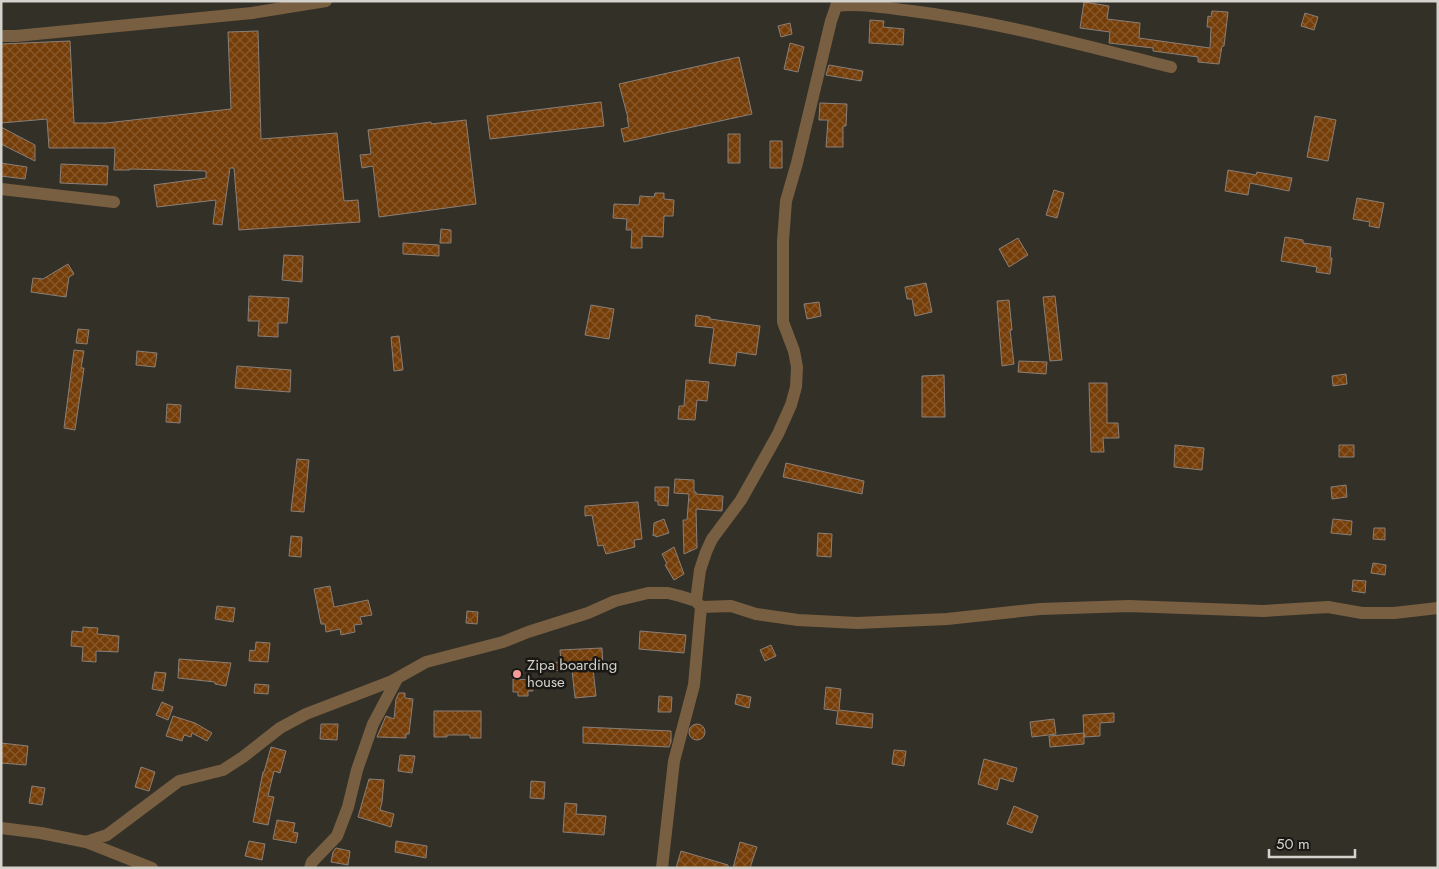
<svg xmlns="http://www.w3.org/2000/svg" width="1439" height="869" viewBox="0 0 1439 869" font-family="Jost,sans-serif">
	<defs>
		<pattern id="building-cross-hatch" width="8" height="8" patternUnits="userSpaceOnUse" patternTransform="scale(1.25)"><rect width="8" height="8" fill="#753e09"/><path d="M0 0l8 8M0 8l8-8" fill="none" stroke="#88592c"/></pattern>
	</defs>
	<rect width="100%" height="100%" fill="#333027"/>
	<path fill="url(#building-cross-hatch)" stroke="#897f78" d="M 1084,2 L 1109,6 L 1107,19 L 1140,23 L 1139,38 L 1210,48 L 1211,27 L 1207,27 L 1208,16 L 1211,17 L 1212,11 L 1228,12 L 1224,46 L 1222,46 L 1219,64 L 1198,62 L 1198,57 L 1153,51 L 1153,48 L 1109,43 L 1110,32 L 1080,28 Z
		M 1305,13 L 1318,17 L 1314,30 L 1301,26 Z
		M 870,20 L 884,21 L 883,27 L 904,29 L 903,45 L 869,43 Z
		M 790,23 L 792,34 L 781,37 L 778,26 Z
		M 258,31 L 261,139 L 337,133 L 344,201 L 358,200 L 360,222 L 239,230 L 234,168 L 230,168 L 222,225 L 213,224 L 216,200 L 157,207 L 154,185 L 206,178 L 206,171 L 130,169 L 130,170 L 114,170 L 115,148 L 49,148 L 47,119 L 1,123 L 1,44 L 70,41 L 74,123 L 106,123 L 231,109 L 228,32 Z
		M 790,43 L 804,47 L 798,72 L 784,69 Z
		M 739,57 L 752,114 L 624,142 L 621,129 L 629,127 L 627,118 L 628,118 L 619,84 Z
		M 829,65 L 863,71 L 861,81 L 826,75 Z
		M 601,102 L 604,126 L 490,139 L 487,116 Z
		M 820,103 L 847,104 L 846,126 L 843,126 L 843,147 L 826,147 L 828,120 L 819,120 Z
		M 1315,116 L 1336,120 L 1328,161 L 1307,157 Z
		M 466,120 L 476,204 L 379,217 L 373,166 L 362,168 L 360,155 L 371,154 L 368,130 L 431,122 L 431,124 Z
		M 1,127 L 35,145 L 35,161 L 1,144 Z
		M 728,134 L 740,134 L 740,163 L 728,163 Z
		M 770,141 L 782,141 L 782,168 L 770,168 Z
		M 1,163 L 27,167 L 25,179 L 1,176 Z
		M 61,164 L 108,166 L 107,185 L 60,183 Z
		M 1228,170 L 1256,175 L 1257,172 L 1292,178 L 1289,191 L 1250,183 L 1248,195 L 1225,191 Z
		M 1054,190 L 1064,193 L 1057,218 L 1046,215 Z
		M 655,193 L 664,193 L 664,199 L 674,200 L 673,216 L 664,216 L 663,237 L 642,236 L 642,248 L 631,248 L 632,230 L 626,230 L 627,219 L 613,218 L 614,204 L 639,205 L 640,196 L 654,197 Z
		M 1357,198 L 1384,203 L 1379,228 L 1369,226 L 1370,222 L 1353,219 Z
		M 441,229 L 451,230 L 451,243 L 440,243 Z
		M 1285,237 L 1303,240 L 1303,243 L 1331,247 L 1330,258 L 1332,258 L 1330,274 L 1316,272 L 1317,267 L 1281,261 Z
		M 1018,238 L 1028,255 L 1009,267 L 999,249 Z
		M 403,243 L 439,245 L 439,256 L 403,254 Z
		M 284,255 L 303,256 L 302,282 L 282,280 Z
		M 68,264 L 74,274 L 69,277 L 66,297 L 31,292 L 33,278 L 43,279 Z
		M 926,283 L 932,312 L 915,316 L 912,299 L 907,299 L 905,287 Z
		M 249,296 L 289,298 L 287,323 L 278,323 L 278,337 L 258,336 L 259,321 L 248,321 Z
		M 1055,296 L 1062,360 L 1050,361 L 1043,297 Z
		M 1009,300 L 1012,330 L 1010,330 L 1014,364 L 1002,366 L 997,301 Z
		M 819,302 L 821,316 L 807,319 L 804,304 Z
		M 591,305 L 614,309 L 609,339 L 585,335 Z
		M 696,315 L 710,317 L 710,319 L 760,326 L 756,355 L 737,352 L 735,366 L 709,363 L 714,328 L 695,326 Z
		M 78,329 L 89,330 L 87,344 L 76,343 Z
		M 399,336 L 403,370 L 394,371 L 391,337 Z
		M 74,350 L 84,351 L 81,368 L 84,368 L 75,430 L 64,428 Z
		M 137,351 L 157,353 L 155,367 L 136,365 Z
		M 1019,361 L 1047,362 L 1046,374 L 1018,372 Z
		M 237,366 L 291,370 L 290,392 L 235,388 Z
		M 1346,374 L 1347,384 L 1333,386 L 1332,376 Z
		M 944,375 L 945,417 L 922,417 L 922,376 Z
		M 686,380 L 709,382 L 707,401 L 697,400 L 695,420 L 678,419 L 679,406 L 684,406 Z
		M 1089,383 L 1107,383 L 1107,423 L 1118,423 L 1119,438 L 1103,438 L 1104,452 L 1091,452 Z
		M 167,404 L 181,405 L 180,423 L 166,422 Z
		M 1175,445 L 1204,448 L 1202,470 L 1174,467 Z
		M 1339,445 L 1354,445 L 1354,457 L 1339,457 Z
		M 297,459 L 309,460 L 304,512 L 291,511 Z
		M 786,463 L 864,481 L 862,494 L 783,477 Z
		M 675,479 L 694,480 L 694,492 L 696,492 L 696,494 L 723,496 L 722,511 L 696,509 L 697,548 L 684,554 L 683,520 L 687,520 L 689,494 L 674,493 Z
		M 1346,485 L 1347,497 L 1332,499 L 1331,487 Z
		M 655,487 L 669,487 L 668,506 L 658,505 L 658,501 L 655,501 Z
		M 638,502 L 642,539 L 634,540 L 635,547 L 606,554 L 603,545 L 598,546 L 592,515 L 585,516 L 585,506 Z
		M 664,519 L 669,533 L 656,537 L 655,535 L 653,536 L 654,523 Z
		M 1333,519 L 1352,521 L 1351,535 L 1331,533 Z
		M 1374,528 L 1385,528 L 1385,540 L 1373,539 Z
		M 818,533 L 832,534 L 831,557 L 817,556 Z
		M 291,536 L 302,537 L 301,557 L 289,556 Z
		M 674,547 L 684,574 L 674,580 L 665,565 L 667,564 L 662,554 Z
		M 1373,563 L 1386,565 L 1385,575 L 1371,573 Z
		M 1353,580 L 1366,581 L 1365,593 L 1352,591 Z
		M 330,586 L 334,607 L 368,600 L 372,615 L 360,617 L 362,624 L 354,625 L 355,632 L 341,635 L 340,629 L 326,632 L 325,624 L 321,624 L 314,589 Z
		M 217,606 L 235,608 L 233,622 L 215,619 Z
		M 467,611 L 478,612 L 477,624 L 466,623 Z
		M 83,627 L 98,628 L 97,634 L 119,636 L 118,652 L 96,651 L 96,662 L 82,661 L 83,647 L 71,646 L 72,631 L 83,632 Z
		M 640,631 L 686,635 L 684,653 L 639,649 Z
		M 256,642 L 270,643 L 268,662 L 249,661 L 250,650 L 255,651 Z
		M 771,645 L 776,656 L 765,661 L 760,650 Z
		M 602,648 L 603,669 L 593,669 L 596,696 L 575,698 L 572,670 L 543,671 L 543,663 L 561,662 L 560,650 Z
		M 179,659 L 231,663 L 226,686 L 215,684 L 215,682 L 178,678 Z
		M 155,672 L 166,673 L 163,691 L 152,689 Z
		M 513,679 L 533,680 L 533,691 L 528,691 L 528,696 L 518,696 L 518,692 L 513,692 Z
		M 255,684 L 269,685 L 268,694 L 254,693 Z
		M 826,687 L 841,689 L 839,710 L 873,714 L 872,728 L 836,724 L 838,711 L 824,709 Z
		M 399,693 L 405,693 L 405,698 L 413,699 L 409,734 L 406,734 L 406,738 L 377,737 L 386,716 L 394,719 L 396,699 Z
		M 737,694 L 751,697 L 749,708 L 735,704 Z
		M 659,696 L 672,697 L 671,712 L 658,712 Z
		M 162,702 L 173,707 L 168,720 L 156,715 Z
		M 434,711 L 481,711 L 481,738 L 470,738 L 470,735 L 447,735 L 447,737 L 434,737 Z
		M 1114,713 L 1114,722 L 1100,723 L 1100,736 L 1084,737 L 1083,715 Z
		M 173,716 L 195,723 L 212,733 L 207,741 L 192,733 L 191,737 L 184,735 L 182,741 L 166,736 Z
		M 1054,719 L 1056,734 L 1032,737 L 1030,722 Z
		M689 732a8 8 0 1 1 16 0a8 8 0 1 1-16 0Z
		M 321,724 L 338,724 L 337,740 L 320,739 Z
		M 583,727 L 671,731 L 671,742 L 669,747 L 583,743 Z
		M 1084,733 L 1084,744 L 1050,747 L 1049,736 Z
		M 1,743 L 28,746 L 26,765 L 1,763 Z
		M 271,747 L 286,751 L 280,773 L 274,771 L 268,796 L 274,797 L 268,825 L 253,822 L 263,772 L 264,772 Z
		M 894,750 L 906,751 L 904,766 L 892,764 Z
		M 400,755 L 415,756 L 412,773 L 398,771 Z
		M 984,759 L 1017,768 L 1013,782 L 1000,778 L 997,790 L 978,784 Z
		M 141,767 L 155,772 L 149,791 L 135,787 Z
		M 369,779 L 384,780 L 382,802 L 380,810 L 394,814 L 391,827 L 358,817 Z
		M 531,781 L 545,782 L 544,799 L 530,798 Z
		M 32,786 L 45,788 L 42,805 L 29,803 Z
		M 565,803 L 577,804 L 576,814 L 606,816 L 604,835 L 563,832 Z
		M 1014,806 L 1038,816 L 1032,833 L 1007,824 Z
		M 277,820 L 295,823 L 293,832 L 298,833 L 296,843 L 273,839 Z
		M 249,841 L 265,844 L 262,860 L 245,856 Z
		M 396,841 L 427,846 L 426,858 L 395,852 Z
		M 740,842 L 757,847 L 750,868 L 733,868 Z
		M 336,848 L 350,851 L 348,865 L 331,862 L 333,852 Z
		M 681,851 L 728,865 L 728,868 L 676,868 Z"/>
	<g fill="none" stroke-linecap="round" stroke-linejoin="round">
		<path stroke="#785f41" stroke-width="12" d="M 836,6 C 862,3 886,8 912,11 C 1000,22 1085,46 1171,67
			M 1,36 L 16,36 L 252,13 L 326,1
			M 1,189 L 114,202
			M 696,601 L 700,570 L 706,552 L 712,539 L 741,500 L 778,434 L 791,405 L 796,387 L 797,367 L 794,351 L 783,322 L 783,241 L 786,201 L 797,163 L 831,21 L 838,1
			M 701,607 L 731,606 L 756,614 L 798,620 L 857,623 L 947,619 L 1040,609 L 1129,606 L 1263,611 L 1328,607 L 1362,613 L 1394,613 L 1438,608
			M 1,828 L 41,833 L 86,842 L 107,835 L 179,781 L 223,770 L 243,757 L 280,728 L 306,714 L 392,681 L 426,662 L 503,642 L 528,632 L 588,613 L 615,601 L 648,593 L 668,593 L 680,596 L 696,601 L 701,607 L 694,685 L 674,761 L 662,868
			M 86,842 L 152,868
			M 310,868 L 312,862 L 337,836 L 348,807 L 357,770 L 373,724 L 397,679"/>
	</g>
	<circle fill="#f59b99" stroke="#191814" stroke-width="2" cx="517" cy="674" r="5"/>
	<g text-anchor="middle" stroke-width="5" stroke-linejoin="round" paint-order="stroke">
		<g font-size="15" fill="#d4d2cc" stroke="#191814" text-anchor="start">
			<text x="527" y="670">Zipa boarding<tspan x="527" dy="17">house</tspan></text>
		</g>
	</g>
	<rect width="1439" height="869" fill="none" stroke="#d4d2cc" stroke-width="5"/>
	<path d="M1269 849v8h86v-8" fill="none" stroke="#d4d2cc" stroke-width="2.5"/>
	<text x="1276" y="849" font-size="15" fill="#d4d2cc" stroke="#191814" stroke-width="4" paint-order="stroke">50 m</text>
</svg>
